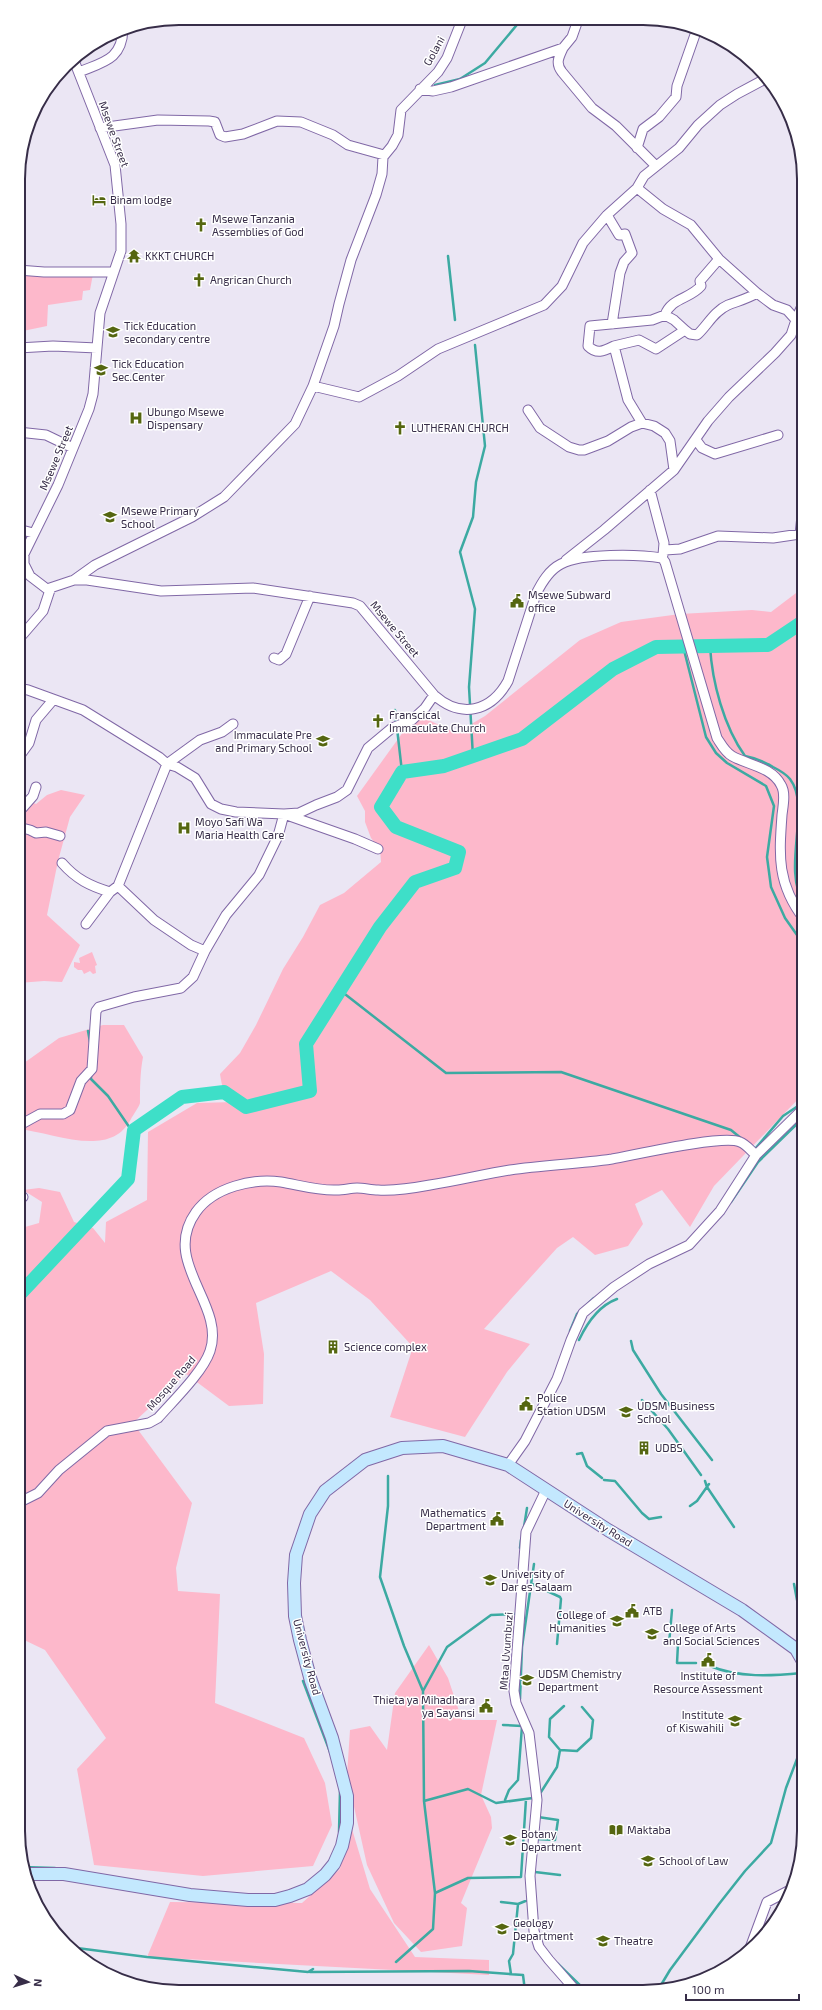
<svg xmlns="http://www.w3.org/2000/svg" width="822" height="2010" viewBox="0 0 822 2010" font-family="'Exo 2',sans-serif">
	<rect width="100%" height="100%" fill="#ebe6f4"/>
	<path fill="#fdb8cb" d="M 18,273 L 93,274 L 90,290 L 83,291 L 82,300 L 48,305 L 47,326 L 18,332 Z
		M 804,587 L 804,1093 L 714,1186 L 690,1227 L 662,1190 L 635,1204 L 643,1224 L 628,1246 L 595,1255 L 573,1237 L 557,1248 L 484,1329 L 530,1344 L 507,1372 L 465,1437 L 390,1417 L 413,1347 L 370,1300 L 331,1271 L 256,1303 L 264,1354 L 263,1404 L 229,1406 L 186,1374 L 133,1423 L 192,1503 L 176,1568 L 178,1591 L 220,1594 L 215,1703 L 304,1738 L 325,1783 L 332,1825 L 313,1866 L 203,1876 L 94,1865 L 77,1769 L 106,1738 L 45,1650 L 18,1637 L 18,1229 L 39,1223 L 42,1202 L 23,1190 L 39,1188 L 60,1192 L 74,1222 L 93,1228 L 105,1243 L 106,1222 L 147,1200 L 148,1132 L 197,1103 L 234,1102 C 224,1093 222,1088 220,1074 L 240,1053 L 256,1025 L 283,969 L 303,937 L 320,905 L 344,893 L 381,862 L 380,849 L 371,838 L 365,822 L 365,811 L 357,796 L 416,714 L 456,733 L 485,716 L 580,640 L 621,622 L 680,614 L 752,610 L 771,612 Z
		M 61,790 L 85,795 L 70,817 L 58,861 L 47,915 L 80,945 L 62,982 L 44,981 L 18,983 L 18,796 L 36,804 L 47,795 Z
		M 92,952 L 97,965 L 95,966 L 96,973 L 93,974 L 90,971 L 84,974 L 82,970 L 78,970 L 74,967 L 74,962 L 80,963 L 79,958 Z
		M 103,1025 L 124,1025 L 143,1057 C 140,1073 140,1088 140,1103 C 139,1107 133,1115 131,1119 C 110,1160 53,1132 18,1129 L 18,1050 L 26,1048 L 24,1063 L 59,1038 Z
		M 429,1645 L 448,1678 L 462,1720 L 497,1720 L 481,1795 L 491,1817 L 492,1828 L 461,1903 L 467,1908 L 462,1946 L 421,1952 L 394,1923 L 367,1865 L 347,1775 L 350,1730 L 370,1726 L 387,1750 L 395,1693 Z
		M 349,1819 L 370,1889 L 415,1957 L 489,1960 L 489,1975 L 147,1957 L 170,1902 L 302,1903 L 340,1869 Z"/>
	<g fill="none" stroke-linecap="round" stroke-linejoin="round">
		<path stroke="#3caaa2" stroke-width="2.5" d="M 435,85 L 460,79 L 485,63 L 521,20
			M 448,256 L 455,320
			M 683,646 L 706,737 L 716,753 L 727,763 L 766,786 L 774,806 L 767,857 L 771,887 L 785,918 L 797,935
			M 710,646 C 712,682 724,727 745,756 C 756,758 763,761 773,767 C 779,770 786,774 790,779 C 812,808 781,867 804,904
			M 395,710 L 396,723
			M 397,728 L 402,772
			M 473,757 L 469,687 L 475,609 L 460,552 L 473,517 L 476,482 L 485,446 L 475,345
			M 341,991 L 446,1073 L 561,1072 L 731,1130 L 742,1139
			M 88,1031 L 90,1042
			M 91,1075 L 91,1079 L 108,1096 L 134,1134
			M 754,1148 L 755,1149 L 783,1116 L 804,1102
			M 731,1202 L 758,1162 L 804,1117
			M 570,1331 L 577,1314 L 594,1298
			M 579,1340 C 587,1323 598,1306 617,1299
			M 631,1341 L 633,1350 L 661,1394 L 712,1460
			M 642,1400 L 668,1429 L 701,1475
			M 577,1454 L 582,1453 L 587,1466 L 602,1478
			M 388,1476 L 388,1506 L 380,1577 L 404,1646 L 423,1691
			M 604,1480 L 615,1481 L 642,1513 L 649,1519 L 661,1517
			M 705,1481 L 707,1487 L 734,1527
			M 690,1506 L 697,1501 L 709,1484
			M 524,1527 L 527,1508
			M 520,1548 L 521,1540
			M 532,1584 L 560,1597 L 561,1599 L 557,1644
			M 794,1584 L 797,1600 L 804,1608
			M 672,1610 L 669,1644 L 678,1644 L 677,1663 L 696,1663
			M 710,1666 C 739,1678 771,1676 802,1673
			M 303,1681 L 330,1752
			M 520,1699 L 522,1647 L 534,1564
			M 564,1706 L 550,1719 L 549,1737 L 560,1750 L 577,1751 L 591,1738 L 593,1720 L 582,1707
			M 503,1725 L 522,1726 L 518,1780 L 509,1790 L 505,1800
			M 541,1792 L 557,1767 L 560,1750
			M 424,1801 L 468,1789 L 496,1803 L 533,1798
			M 339,1832 L 340,1791
			M 536,1839 L 555,1840 L 558,1820 L 538,1817
			M 23,1867 L 55,1868
			M 535,1872 L 560,1875
			M 435,1893 L 468,1878 L 521,1877 L 526,1799
			M 501,1902 L 518,1904 L 513,1954 L 509,1961 L 511,1974
			M 518,1904 L 528,1900 L 528,1898
			M 69,1947 L 147,1957 L 308,1972 L 313,1969
			M 396,1962 L 433,1929 L 435,1893 L 424,1801 L 423,1691 L 447,1647 L 491,1615 L 514,1614
			M 557,1963 L 587,1992
			M 310,1972 L 469,1971 L 523,1975 L 525,1991
			M 658,1990 L 670,1970 L 719,1904 L 745,1871 L 771,1843 L 786,1788 L 800,1751 L 804,1713"/>
		<path stroke="#3edfc8" stroke-width="14" d="M 18,1296 L 128,1179 L 134,1130 L 182,1097 L 224,1092 L 246,1107 L 310,1091 L 306,1044 L 380,927 L 415,882 L 455,868 L 459,852 L 396,827 L 381,807 L 402,772 L 444,766 L 522,739 L 613,669 L 656,647 L 768,645 L 804,621"/>
		<g stroke="#8068a6" stroke-width="11">
			<path id="street" d="M 563,48 C 559,57 555,63 562,72 L 592,108 L 616,126 L 655,165
				M 73,58 L 115,165 L 121,224 L 121,251 L 100,313 L 93,394 L 89,409 L 58,485 L 24,554 L 24,564 L 30,576 L 47,589 L 74,580 L 87,580 L 161,591 L 253,588 L 353,603 L 360,606 L 434,695 C 461,719 491,712 508,681 L 536,594 C 542,582 549,570 561,564 C 582,553 638,554 662,558 L 665,562 L 717,738 C 721,744 725,752 732,756 C 748,765 772,767 781,785 C 786,793 783,806 782,815 C 779,856 777,884 804,919
				M 79,72 C 103,62 122,60 123,29
				M 420,89 L 433,91 L 451,87 L 563,48 L 572,37 L 578,20
				M 100,128 L 158,120 L 209,121 L 215,122 L 220,135 L 225,137 L 243,134 L 277,121 L 301,122 L 333,135 L 348,145 L 384,155
				M 637,148 L 643,129 L 659,117 L 676,97 L 677,86 L 697,29
				M 607,215 L 619,235 L 625,234 L 632,253 L 624,262 L 620,273 L 612,324
				M 18,270 L 44,272 L 114,272
				M 665,315 C 671,298 690,299 701,286 L 700,281 L 719,259
				M 804,329 L 796,320 L 804,301
				M 614,346 L 639,340 L 656,349 L 685,330 L 690,334 L 697,335 C 707,326 714,311 728,305 C 738,301 747,299 757,293
				M 18,348 L 53,346 L 97,348
				M 313,386 L 359,397 L 398,376 L 438,349 L 544,305 L 562,286 L 583,243 L 607,215 L 637,188 L 644,176 L 679,148 L 698,125 L 720,105 L 737,94 L 767,78
				M 528,410 L 540,428 L 569,447 L 579,450 L 584,450 L 608,441 L 631,427 L 642,423 L 654,426 L 665,433 L 670,441 L 674,470
				M 642,423 L 628,400 L 614,346 C 604,351 597,355 588,346 L 590,326 L 652,320 L 665,315 L 674,320 L 685,330
				M 18,432 L 46,435 L 73,448
				M 696,440 L 702,448 L 715,454 L 778,435
				M 650,490 L 664,543 L 663,555
				M 18,529 L 33,533
				M 665,550 L 680,549 L 718,536 L 773,538 L 800,534 L 803,507
				M 566,560 L 604,530 L 674,470 L 708,421 L 729,397 L 775,353 L 791,335 L 796,320 L 787,310 L 773,305 L 757,293 L 719,259 L 691,225 L 663,209 L 637,188
				M 74,580 L 95,565 L 192,517 L 224,497 L 295,424 L 313,386 L 334,326 L 339,304 L 351,260 L 376,195 L 382,174 L 383,157 L 392,146 L 398,135 L 401,110 L 438,72 L 447,58 L 462,20
				M 18,640 L 43,611 L 50,590
				M 274,658 L 279,660 L 286,654 L 310,596
				M 18,688 L 28,690 L 83,710 L 159,757 L 167,764 L 177,767 L 195,778 L 211,804 L 221,809 L 236,812 L 284,814 L 355,839 L 378,849
				M 18,765 L 21,754 L 29,743 L 36,720 L 53,700
				M 18,813 L 33,796 L 36,787
				M 18,827 L 30,830 L 36,833 L 46,832 L 60,836
				M 62,863 C 76,879 90,886 110,892
				M 118,886 L 154,920 L 191,945 L 205,951 L 226,915 L 259,875 L 278,836 L 284,814 L 299,813 L 316,805 L 337,797 L 347,790 L 368,748 L 392,728 L 412,720 L 425,708 L 434,695
				M 86,924 L 110,892 L 118,886 L 167,764 L 200,740 L 222,732 L 233,724
				M 18,1126 L 40,1114 L 63,1114 L 70,1110 L 81,1081 L 92,1069 L 96,1011 L 99,1007 L 134,997 L 181,988 L 193,977 L 205,951
				M 18,1193 L 23,1197
				M 508,1465 L 525,1441 L 557,1379 L 571,1340 L 583,1313 L 614,1287 L 649,1264 L 689,1245 L 720,1211 L 756,1155 L 804,1108
				M 546,1490 L 526,1532 L 514,1691 L 516,1703 L 529,1733 L 537,1800 L 530,1876 L 534,1931 L 539,1947 L 549,1960 L 577,1992
				M 18,1503 L 38,1493 L 59,1470 L 107,1431 L 149,1423 L 158,1418 C 173,1401 203,1372 210,1351 C 226,1304 160,1262 196,1212 C 214,1187 253,1178 281,1182 C 299,1185 319,1191 337,1190 C 344,1190 351,1188 357,1188 C 364,1188 371,1190 378,1190 C 395,1191 414,1188 430,1185 C 457,1181 484,1174 510,1170 C 544,1165 578,1164 612,1159 C 635,1155 723,1134 740,1142 C 746,1144 751,1151 756,1155
				M 750,1948 L 767,1902 L 792,1889"/>
		</g>
		<g stroke="#8068a6" stroke-width="14">
			<path id="secondary" d="M 24,1874 L 64,1874 L 190,1895 L 248,1900 L 275,1900 L 290,1896 L 308,1889 L 325,1875 L 334,1864 L 342,1846 L 347,1823 L 347,1796 L 332,1738 L 311,1681 L 300,1640 L 295,1616 L 294,1583 L 296,1555 L 310,1514 L 325,1491 L 365,1460 L 402,1448 L 443,1446 L 508,1465 L 608,1530 L 742,1610 L 796,1649 L 804,1663"/>
		</g>
		<use href="#street" stroke="#fff" stroke-width="9"/>
		<use href="#secondary" stroke="#c3e8fe" stroke-width="12"/>
	</g>
	<defs>
		<g id="hotel-bare" transform="scale(1.08)"><path d="M-6-4.5h1.5V1H6V5H4.5V3h-9V5H-6ZM-4 0a1.8 1.8 0 1 1 3.6 0ZM.5 0V-2.5h3Q6-2.5 6 0Z" fill="#556610" stroke="#fff" stroke-width="2.5" paint-order="stroke"/></g>
		<g id="church-bare" transform="scale(1.08)"><path d="M-1.2-6h2.4v3.5h3.3v2.4h-3.3V6h-2.4V-.1h-3.3v-2.4h3.3Z" fill="#556610" stroke="#fff" stroke-width="2.5" paint-order="stroke"/></g>
		<g id="temple-bare" transform="scale(1.08)"><path d="M0-6L5-2H3V0L6.5 2.5H4V6H1.5V3h-3V6H-4V2.5H-6.5L-3 0V-2H-5Z" fill="#556610" stroke="#fff" stroke-width="2.5" paint-order="stroke"/></g>
		<g id="school-bare" transform="scale(1.08)"><path d="M0-5L7-2L0 1L-7-2ZM-4 1L0 2.5L4 1V4Q0 6-4 4Z" fill="#556610" stroke="#fff" stroke-width="2.5" paint-order="stroke"/></g>
		<g id="hospital-bare" transform="scale(1.08)"><path d="M-5-5h3v3.5h4V-5h3V5h-3V1.5h-4V5h-3Z" fill="#556610" stroke="#fff" stroke-width="2.5" paint-order="stroke"/></g>
		<g id="civic-bare" transform="scale(1.08)"><path d="M-.6-6.5H3V-4.5H.6V-3L4-1V1h2V6H-6V1h2V-1L-.6-3ZM-1.2 2.5V6h2.4V2.5Z" fill="#556610" stroke="#fff" stroke-width="2.5" paint-order="stroke"/></g>
		<g id="building-bare" transform="scale(1.08)"><path d="M-4-6H4V6H1V3H-1V6H-4ZM-2.5-4.3h1.7v1.8h-1.7ZM.8-4.3h1.7v1.8H.8ZM-2.5-1h1.7V.8h-1.7ZM.8-1h1.7V.8H.8Z" fill="#556610" stroke="#fff" stroke-width="2.5" paint-order="stroke"/></g>
		<g id="university-bare" transform="scale(1.08)"><path d="M0-5L7-2L0 1L-7-2ZM-4 1L0 2.5L4 1V4Q0 6-4 4Z" fill="#556610" stroke="#fff" stroke-width="2.5" paint-order="stroke"/></g>
		<g id="library-bare" transform="scale(1.08)"><path d="M-6-4Q-3-5.5-.7-3.5V5Q-3 3-6 4ZM6-4Q3-5.5 .7-3.5V5Q3 3 6 4Z" fill="#556610" stroke="#fff" stroke-width="2.5" paint-order="stroke"/></g>
	</defs>
	<g fill-rule="evenodd">
		<use href="#hotel-bare" x="99" y="200"/>
		<use href="#church-bare" x="201" y="225"/>
		<use href="#temple-bare" x="134" y="256"/>
		<use href="#church-bare" x="199" y="280"/>
		<use href="#school-bare" x="113" y="332"/>
		<use href="#school-bare" x="101" y="370"/>
		<use href="#hospital-bare" x="136" y="418"/>
		<use href="#church-bare" x="400" y="428"/>
		<use href="#school-bare" x="110" y="517"/>
		<use href="#civic-bare" x="517" y="601"/>
		<use href="#church-bare" x="378" y="721"/>
		<use href="#school-bare" x="323" y="741"/>
		<use href="#hospital-bare" x="184" y="828"/>
		<use href="#building-bare" x="333" y="1347"/>
		<use href="#civic-bare" x="526" y="1404"/>
		<use href="#university-bare" x="626" y="1412"/>
		<use href="#building-bare" x="644" y="1448"/>
		<use href="#civic-bare" x="497" y="1519"/>
		<use href="#university-bare" x="490" y="1580"/>
		<use href="#civic-bare" x="632" y="1611"/>
		<use href="#university-bare" x="617" y="1621"/>
		<use href="#university-bare" x="652" y="1634"/>
		<use href="#civic-bare" x="708" y="1660"/>
		<use href="#university-bare" x="527" y="1680"/>
		<use href="#civic-bare" x="486" y="1706"/>
		<use href="#university-bare" x="735" y="1721"/>
		<use href="#library-bare" x="616" y="1830"/>
		<use href="#university-bare" x="510" y="1840"/>
		<use href="#university-bare" x="648" y="1861"/>
		<use href="#university-bare" x="502" y="1929"/>
		<use href="#university-bare" x="603" y="1941"/>
	</g>
	<g text-anchor="middle" stroke-width="3" stroke-linejoin="round" paint-order="stroke">
		<g font-size="11" fill="#372d48" stroke="#fff">
			<text transform="translate(434 51) rotate(-61)" y="4">Golani</text>
			<text transform="translate(114 134) rotate(70)" y="4">Msewe Street</text>
			<text transform="translate(56 458) rotate(-67)" y="4">Msewe Street</text>
			<text transform="translate(395 629) rotate(50)" y="4">Msewe Street</text>
			<text transform="translate(171 1383) rotate(-49)" y="4">Mosque Road</text>
			<text transform="translate(598 1523) rotate(32)" y="4">University Road</text>
			<text transform="translate(506 1651) rotate(-86)" y="4">Mtaa Uvumbuzi</text>
			<text transform="translate(307 1657) rotate(75)" y="4">University Road</text>
		</g>
		<g font-size="11" fill="#372d48" stroke="#fff" text-anchor="start">
			<text x="110" y="204">Binam lodge</text>
			<text x="212" y="223">Msewe Tanzania<tspan x="212" dy="13">Assemblies of God</tspan></text>
			<text x="145" y="260">KKKT CHURCH</text>
			<text x="210" y="284">Angrican Church</text>
			<text x="124" y="330">Tick Education<tspan x="124" dy="13">secondary centre</tspan></text>
			<text x="112" y="368">Tick Education<tspan x="112" dy="13">Sec.Center</tspan></text>
			<text x="147" y="416">Ubungo Msewe<tspan x="147" dy="13">Dispensary</tspan></text>
			<text x="411" y="432">LUTHERAN CHURCH</text>
			<text x="121" y="515">Msewe Primary<tspan x="121" dy="13">School</tspan></text>
			<text x="528" y="599">Msewe Subward<tspan x="528" dy="13">office</tspan></text>
			<text x="389" y="719">Franscical<tspan x="389" dy="13">Immaculate Church</tspan></text>
			<text x="312" y="739" text-anchor="end">Immaculate Pre<tspan x="312" dy="13">and Primary School</tspan></text>
			<text x="195" y="826">Moyo Safi Wa<tspan x="195" dy="13">Maria Health Care</tspan></text>
			<text x="344" y="1351">Science complex</text>
			<text x="537" y="1402">Police<tspan x="537" dy="13">Station UDSM</tspan></text>
			<text x="637" y="1410">UDSM Business<tspan x="637" dy="13">School</tspan></text>
			<text x="655" y="1452">UDBS</text>
			<text x="486" y="1517" text-anchor="end">Mathematics<tspan x="486" dy="13">Department</tspan></text>
			<text x="501" y="1578">University of<tspan x="501" dy="13">Dar es Salaam</tspan></text>
			<text x="643" y="1615">ATB</text>
			<text x="606" y="1619" text-anchor="end">College of<tspan x="606" dy="13">Humanities</tspan></text>
			<text x="663" y="1632">College of Arts<tspan x="663" dy="13">and Social Sciences</tspan></text>
			<text x="538" y="1678">UDSM Chemistry<tspan x="538" dy="13">Department</tspan></text>
			<text x="708" y="1680" text-anchor="middle">Institute of<tspan x="708" dy="13">Resource Assessment</tspan></text>
			<text x="475" y="1704" text-anchor="end">Thieta ya Mihadhara<tspan x="475" dy="13">ya Sayansi</tspan></text>
			<text x="724" y="1719" text-anchor="end">Institute<tspan x="724" dy="13">of Kiswahili</tspan></text>
			<text x="627" y="1834">Maktaba</text>
			<text x="521" y="1838">Botany<tspan x="521" dy="13">Department</tspan></text>
			<text x="659" y="1865">School of Law</text>
			<text x="513" y="1927">Geology<tspan x="513" dy="13">Department</tspan></text>
			<text x="614" y="1945">Theatre</text>
		</g>
	</g>
	<path d="M0 0H822V2010H0ZM179 25H643A154 154 0 0 1 797 179V1831A154 154 0 0 1 643 1985H179A154 154 0 0 1 25 1831V179A154 154 0 0 1 179 25Z" fill="#fff" fill-rule="evenodd"/>
	<path fill="none" stroke="#372d48" stroke-width="2" d="M179 25H643A154 154 0 0 1 797 179V1831A154 154 0 0 1 643 1985H179A154 154 0 0 1 25 1831V179A154 154 0 0 1 179 25Z"/>
	<g transform="translate(28 1982) rotate(94)" stroke="#ffffff" stroke-width="3" paint-order="stroke">
	<path d="M0-3L7 15L0 10L-7 15Z" fill="#372d48"/>
	<text y="-6" font-size="11" font-weight="bold" text-anchor="middle" fill="#372d48">N</text>
	</g>
	<path d="M686 1994v6h113v-6" fill="none" stroke="#372d48" stroke-width="2"/>
	<text x="692" y="1994" font-size="12" fill="#372d48" stroke="#ffffff" stroke-width="3" paint-order="stroke">100 m</text>
</svg>
